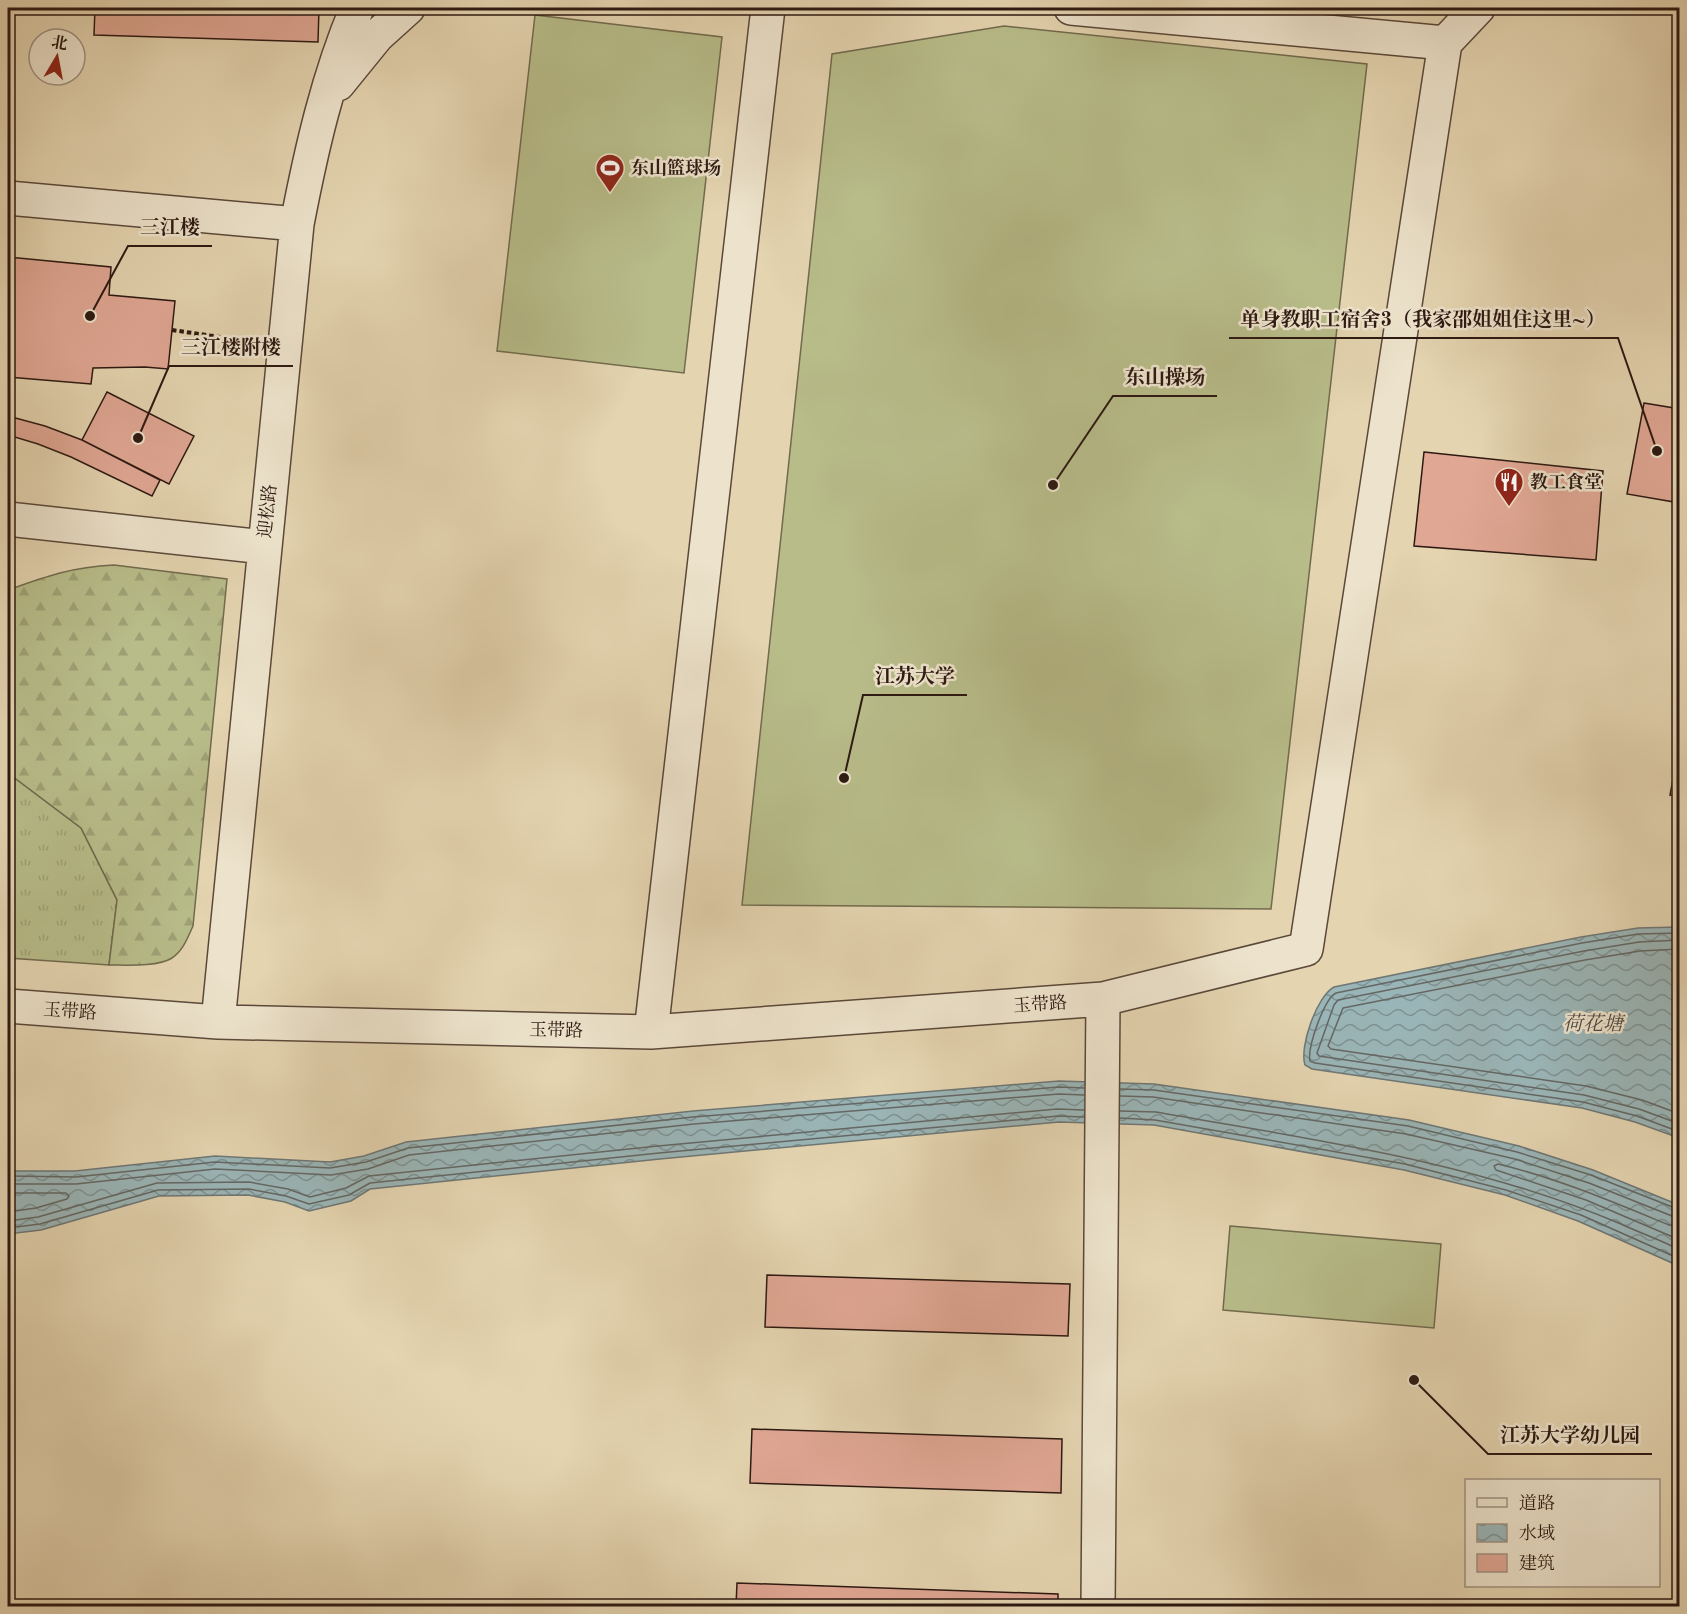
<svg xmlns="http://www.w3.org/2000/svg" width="1687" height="1614" viewBox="0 0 1687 1614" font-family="'Old Standard TT','Noto Serif SC',serif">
	<defs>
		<pattern id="grass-tufts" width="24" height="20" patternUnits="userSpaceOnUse" patternTransform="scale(1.5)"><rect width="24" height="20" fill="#b7bc89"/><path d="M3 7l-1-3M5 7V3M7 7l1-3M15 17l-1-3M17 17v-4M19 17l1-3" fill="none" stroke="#9ea175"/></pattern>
		<pattern id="forest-firs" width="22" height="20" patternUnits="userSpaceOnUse" patternTransform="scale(1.5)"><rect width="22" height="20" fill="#b7bc89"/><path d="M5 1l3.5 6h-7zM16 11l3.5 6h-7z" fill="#9ea175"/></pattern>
		<pattern id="water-waves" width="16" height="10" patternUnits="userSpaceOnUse" patternTransform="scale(1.5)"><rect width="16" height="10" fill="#9ab5b7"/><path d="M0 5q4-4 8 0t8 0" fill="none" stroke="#7e9293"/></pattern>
	</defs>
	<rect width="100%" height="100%" fill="#e4d4b0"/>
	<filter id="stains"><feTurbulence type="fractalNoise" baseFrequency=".00333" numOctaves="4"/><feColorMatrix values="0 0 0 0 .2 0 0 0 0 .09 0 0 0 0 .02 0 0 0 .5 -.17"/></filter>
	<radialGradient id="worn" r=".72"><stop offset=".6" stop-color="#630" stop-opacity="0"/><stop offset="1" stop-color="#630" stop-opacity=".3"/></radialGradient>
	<path fill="url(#grass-tufts)" stroke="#726a4e" stroke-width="1.5" d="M 8,773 L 81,828 L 117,900 L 109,965 L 8,958 Z"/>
	<path fill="url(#forest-firs)" stroke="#726a4e" stroke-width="1.5" d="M 114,565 L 227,579 L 193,926 C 188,937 183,951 172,958 C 158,967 126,965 109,965 L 117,900 L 81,828 L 8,773 L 8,590 C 47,576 72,567 114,565 Z"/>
	<path fill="#b7bc89" stroke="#726a4e" stroke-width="1.5" d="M 535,15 L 722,37 L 684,373 L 497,351 Z
		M 1004,26 L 1367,64 L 1271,909 L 742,905 L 832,54 Z
		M 1230,1226 L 1441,1244 L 1434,1328 L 1223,1310 Z"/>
	<path fill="url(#water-waves)" stroke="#6e7775" stroke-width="1.5" d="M 1679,927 L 1679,1138 L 1635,1122 L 1582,1108 L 1312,1069 L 1305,1065 C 1299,1047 1317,996 1334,987 L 1581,937 L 1638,928 Z
		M 1059,1081 L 1154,1084 L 1409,1120 L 1519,1146 L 1593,1170 L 1679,1205 L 1679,1266 L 1578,1221 L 1505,1195 L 1404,1170 L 1154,1125 L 1059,1122 L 660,1159 L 370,1189 L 351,1201 L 309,1211 L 285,1202 L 248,1195 L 159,1196 L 41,1230 L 8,1234 L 8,1171 L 75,1171 L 215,1156 L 330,1162 L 364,1156 L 406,1142 L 693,1111 Z"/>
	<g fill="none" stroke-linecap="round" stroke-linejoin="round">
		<path stroke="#646764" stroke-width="1.5" d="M 1680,933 L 1638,934 L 1582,943 L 1336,993 C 1324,999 1307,1048 1310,1061 L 1315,1063 L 1583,1102 L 1637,1116 L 1680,1132
			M 1680,940 L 1639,942 L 1584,951 L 1338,1000 L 1334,1005 L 1317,1053 L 1319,1056 L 1584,1095 L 1639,1109 L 1680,1124
			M 1680,949 L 1640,951 L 1585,960 L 1343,1008 L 1328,1046 L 1331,1049 L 1586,1086 L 1642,1100 L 1680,1114
			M 1120,1089 L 1154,1090 L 1408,1126 L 1517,1152 L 1591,1175 L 1680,1210
			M 1120,1096 L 1153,1097 L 1406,1134 L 1515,1159 L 1589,1183 L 1672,1216 L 1680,1217
			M 1120,1111 L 1156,1112 C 1314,1140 1473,1161 1621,1224 C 1640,1233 1661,1240 1680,1250
			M 1120,1118 L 1155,1120 L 1405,1164 L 1506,1190 L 1581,1215 L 1680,1259
			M 8,1176 L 76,1177 L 215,1162 L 330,1168 L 366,1162 L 408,1148 L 693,1117 L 1059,1087 L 1084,1088
			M 8,1184 L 76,1184 L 215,1169 L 331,1175 L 368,1169 L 409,1155 L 694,1124 L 1059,1094 L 1084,1095
			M 8,1193 L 66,1193 L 69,1196 L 67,1199 L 36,1208 L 8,1212
			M 8,1221 L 38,1217 L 157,1183 L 249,1182 L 288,1189 L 310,1197 L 346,1188 L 369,1176 L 658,1146 L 1057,1109 L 1084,1110
			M 1680,1226 L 1669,1225 C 1613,1202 1557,1178 1498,1164 L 1494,1166 L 1496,1170 L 1586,1200 L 1680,1240
			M 8,1228 L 40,1224 L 158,1190 L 249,1189 L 286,1196 L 309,1204 L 349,1195 L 370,1183 L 659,1153 L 1058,1116 L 1084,1117"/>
	</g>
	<path fill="#e0a794" stroke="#2d1912" stroke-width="1.5" d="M 95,8 L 319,8 L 318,42 L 94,35 Z
		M 8,257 L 111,267 L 109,295 L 175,301 L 168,369 L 145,367 L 93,368 L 91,384 L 8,377 Z
		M 107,392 L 194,436 L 169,484 L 82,440 Z
		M 1644,403 L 1680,409 L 1680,503 L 1627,494 Z
		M 8,416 L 45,426 L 82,440 L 160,480 L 152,496 L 71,457 L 38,444 L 8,435 Z
		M 1424,452 L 1603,471 L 1596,560 L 1414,546 Z
		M 1680,742 L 1680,796 L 1670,795 Z
		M 767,1275 L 1070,1284 L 1068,1336 L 765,1327 Z
		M 752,1429 L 1062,1439 L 1061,1493 L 750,1483 Z
		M 737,1583 L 1058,1594 L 1058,1606 L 736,1606 Z"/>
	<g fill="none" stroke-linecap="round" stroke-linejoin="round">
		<g stroke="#5b483a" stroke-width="36">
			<path id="minor" d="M 1071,8 L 1445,43
				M 338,84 L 377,36 L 408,8
				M 8,198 L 297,224
				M 8,519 L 264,547
				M 8,1006 L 218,1022 L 651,1032 L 1103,999
				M 218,1022 L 297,224 C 311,151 328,76 357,8
				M 651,1032 L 768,8
				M 1098,1606 L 1103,999 L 1306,949 L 1445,43 L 1478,8"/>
		</g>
		<path stroke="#2d1912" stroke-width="4" stroke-dasharray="4.5 3" stroke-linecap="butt" d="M 172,330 L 220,337"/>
		<use href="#minor" stroke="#ede3cc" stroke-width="33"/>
	</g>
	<defs>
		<g id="stadium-pin" transform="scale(1.5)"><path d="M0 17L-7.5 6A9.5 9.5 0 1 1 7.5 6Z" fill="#8f2418" stroke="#ede3cc"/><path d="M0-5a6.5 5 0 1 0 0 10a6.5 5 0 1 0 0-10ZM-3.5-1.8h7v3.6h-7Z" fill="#fff"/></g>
		<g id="restaurant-pin" transform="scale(1.5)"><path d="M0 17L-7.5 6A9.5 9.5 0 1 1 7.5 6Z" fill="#8f2418" stroke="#ede3cc"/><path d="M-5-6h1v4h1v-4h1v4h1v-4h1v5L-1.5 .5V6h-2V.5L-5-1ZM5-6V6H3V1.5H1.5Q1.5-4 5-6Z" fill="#fff"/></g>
	</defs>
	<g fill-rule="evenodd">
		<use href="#stadium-pin" x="610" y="168"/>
		<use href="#restaurant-pin" x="1509" y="482"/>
	</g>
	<g text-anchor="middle" stroke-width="5" stroke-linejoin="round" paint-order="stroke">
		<g font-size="18" font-weight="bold" fill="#2d1912" stroke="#ede3cc" text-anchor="start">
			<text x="631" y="174">东山篮球场</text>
			<text x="1530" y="488">教工食堂</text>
		</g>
		<g font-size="18" fill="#2d1912" stroke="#ede3cc">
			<text transform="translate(267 511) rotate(-84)" y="6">迎松路</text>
			<text transform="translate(1040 1004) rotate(-4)" y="6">玉带路</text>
			<text transform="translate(70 1011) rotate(4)" y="6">玉带路</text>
			<text transform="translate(556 1030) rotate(1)" y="6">玉带路</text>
		</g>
		<g font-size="20" font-style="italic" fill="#4e4844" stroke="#ede3cc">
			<text x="1593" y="1030">荷花塘</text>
		</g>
	</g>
	<path fill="none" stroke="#2d1912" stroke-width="2" d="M90 316L128 246H212M1657 451L1618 338H1229M138 438L169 366H293M1053 485L1113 396H1217M844 778L863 695H967M1414 1380L1488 1454H1652"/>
	<g fill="#2d1912" stroke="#ede3cc" stroke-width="2">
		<circle cx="90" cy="316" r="6"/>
		<circle cx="1657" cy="451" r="6"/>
		<circle cx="138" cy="438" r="6"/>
		<circle cx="1053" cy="485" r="6"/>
		<circle cx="844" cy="778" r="6"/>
		<circle cx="1414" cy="1380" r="6"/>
	</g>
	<g font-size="20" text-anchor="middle" font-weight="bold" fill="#2d1912" stroke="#ede3cc" stroke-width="5" stroke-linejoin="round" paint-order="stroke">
		<text x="170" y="234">三江楼</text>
		<text x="1423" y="326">单身教职工宿舍3（我家邵姐姐住这里~）</text>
		<text x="231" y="354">三江楼附楼</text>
		<text x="1165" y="384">东山操场</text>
		<text x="915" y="683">江苏大学</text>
		<text x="1570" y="1442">江苏大学幼儿园</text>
	</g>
	<rect width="1687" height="1614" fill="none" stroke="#e4d4b0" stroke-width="30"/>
	<rect x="9" y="9" width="1669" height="1596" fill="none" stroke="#2d1912" stroke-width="3"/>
	<rect x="15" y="15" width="1657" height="1584" fill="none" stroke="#2d1912" stroke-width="1.5"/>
	<rect x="1465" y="1479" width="195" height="108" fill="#ede3cc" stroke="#a09282" stroke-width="1.5"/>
	<rect x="1477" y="1498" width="30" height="9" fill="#ede3cc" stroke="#a09282" stroke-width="1.5"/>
	<text x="1519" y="1509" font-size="18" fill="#2d1912">道路</text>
	<rect x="1477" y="1524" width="30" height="18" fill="url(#water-waves)" stroke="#a09282" stroke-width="1.5"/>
	<text x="1519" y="1539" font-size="18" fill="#2d1912">水域</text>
	<rect x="1477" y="1554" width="30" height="18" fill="#e0a794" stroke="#a09282" stroke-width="1.5"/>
	<text x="1519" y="1569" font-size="18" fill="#2d1912">建筑</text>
	<g transform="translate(57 57) rotate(10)"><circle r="28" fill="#ede3cc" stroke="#a09282" stroke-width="1.5"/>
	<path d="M0-4.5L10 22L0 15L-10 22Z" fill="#8f2418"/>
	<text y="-9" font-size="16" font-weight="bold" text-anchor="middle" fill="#2d1912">北</text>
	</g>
	<rect width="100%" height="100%" filter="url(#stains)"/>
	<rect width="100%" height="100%" fill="url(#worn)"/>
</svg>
